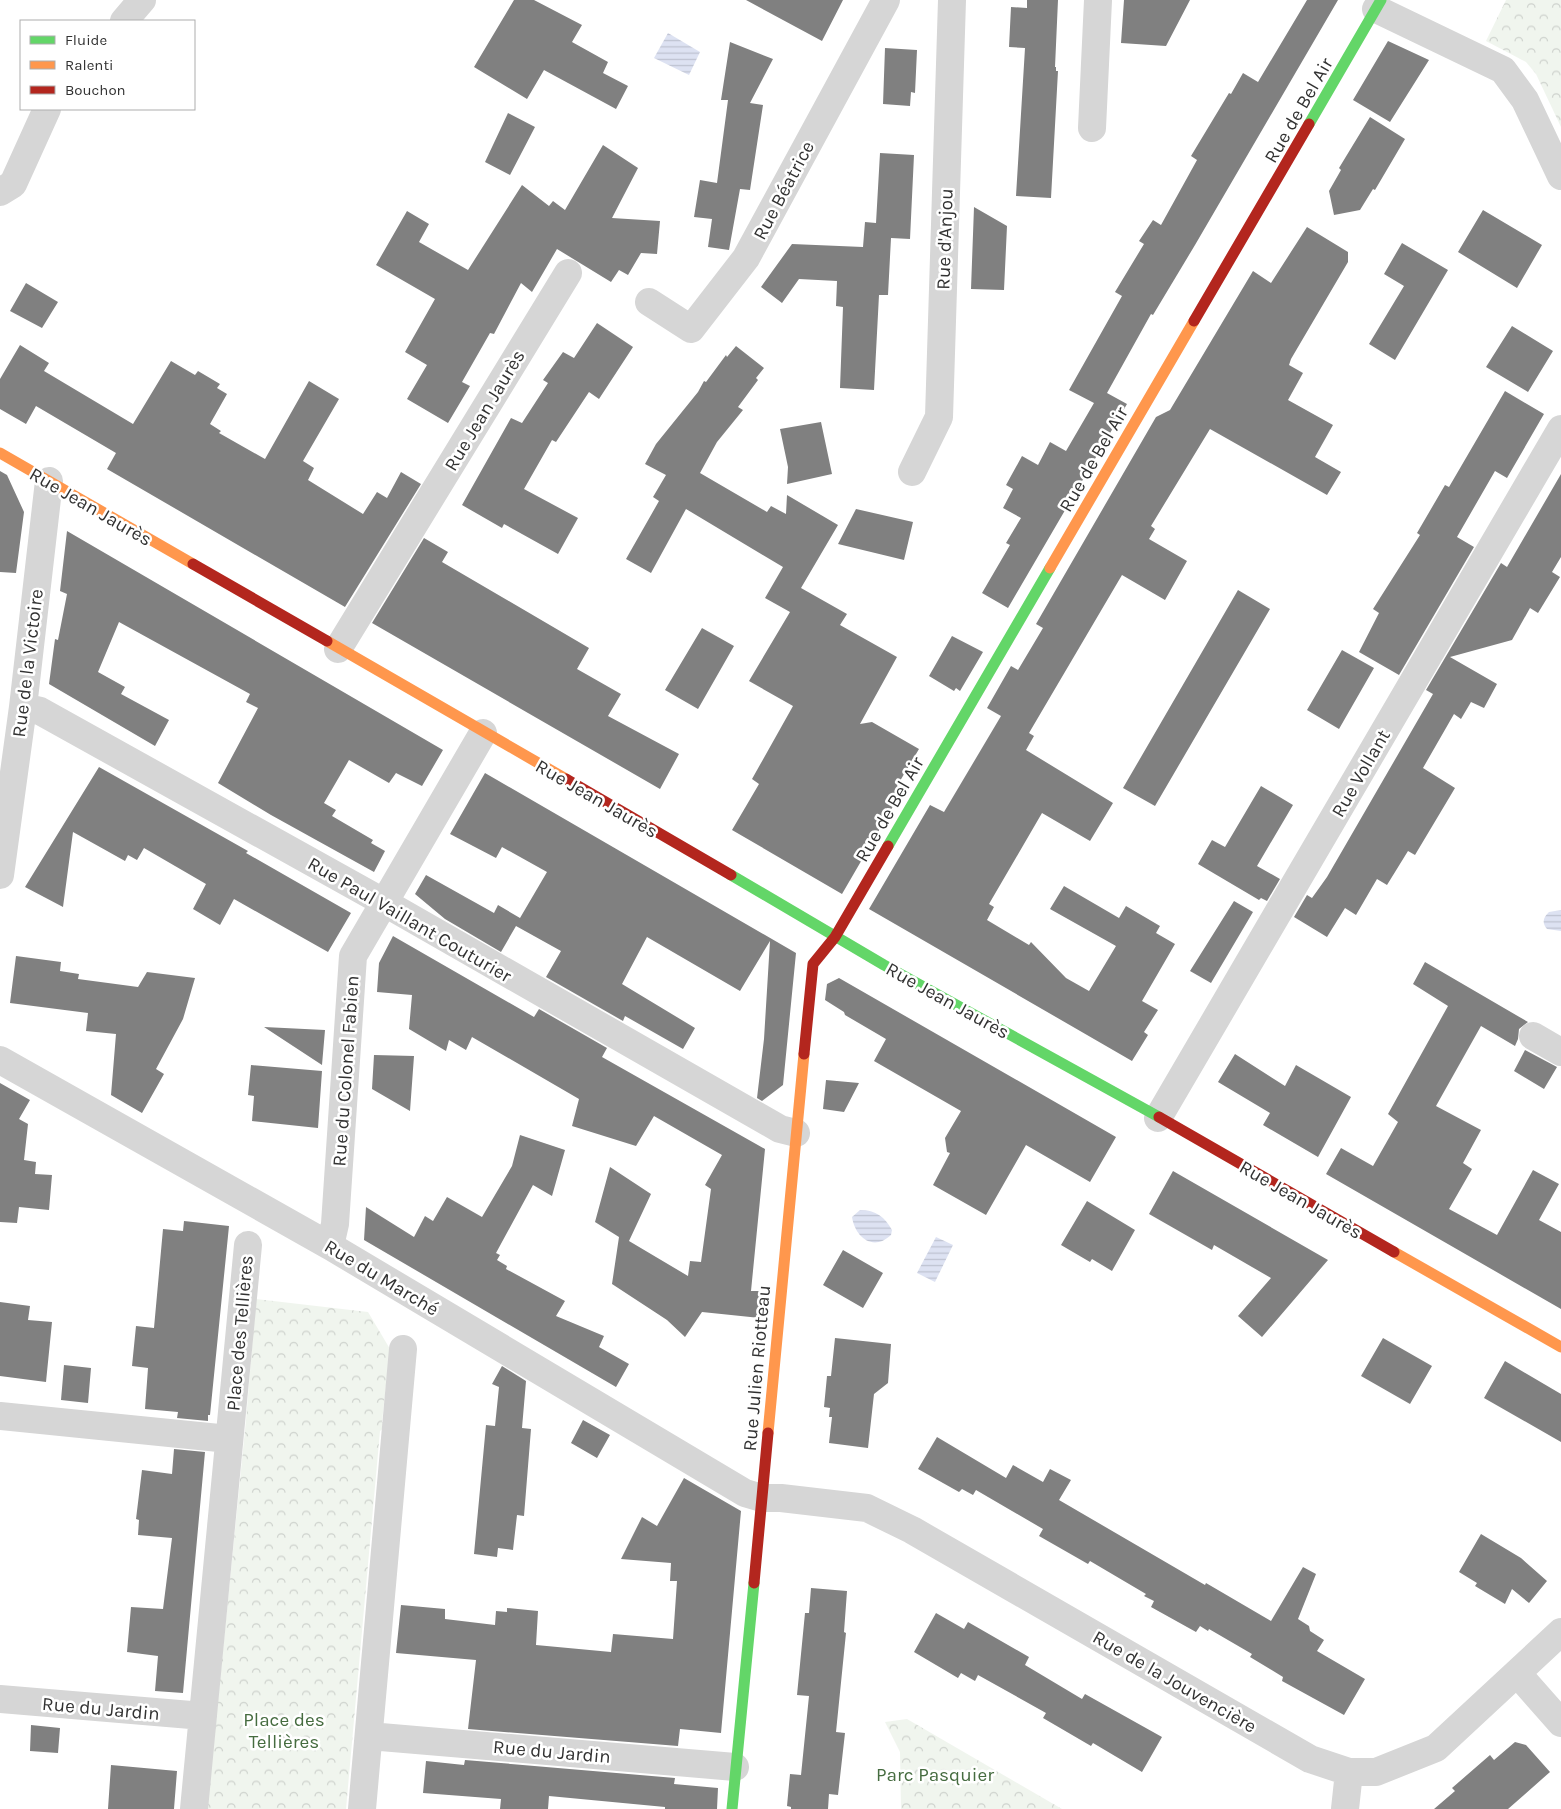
<svg xmlns="http://www.w3.org/2000/svg" width="1561" height="1809" viewBox="0 0 1561 1809" font-family="Karla,sans-serif">
	<defs>
		<pattern id="forest-crowns" width="20" height="18" patternUnits="userSpaceOnUse" patternTransform="scale(1.25)"><rect width="20" height="18" fill="#f0f5ee"/><path d="M2 6a3 3 0 1 1 6 0M12 15a3 3 0 1 1 6 0" fill="none" stroke="#ced2cd"/></pattern>
		<pattern id="water-rules" width="6" height="5" patternUnits="userSpaceOnUse" patternTransform="scale(1.25)"><rect width="6" height="5" fill="#dde2f2"/><path d="M0 2.5h6" fill="none" stroke="#bec2d0"/></pattern>
	</defs>
	<rect width="100%" height="100%" fill="#fff"/>
	<path fill="url(#forest-crowns)" d="M 1506,0 L 1561,0 L 1561,127 L 1536,74 L 1526,62 L 1486,41 Z
		M 256,1299 L 368,1312 L 390,1349 L 382,1422 L 390,1423 L 380,1431 L 346,1809 L 207,1809 L 246,1420 Z
		M 907,1719 L 1062,1809 L 901,1809 L 900,1752 L 885,1722 Z"/>
	<path fill="url(#water-rules)" d="M 668,33 L 700,52 L 689,75 L 654,58 Z
		M 1561,910 L 1561,931 L 1547,929 C 1541,922 1544,917 1549,912 Z
		M 860,1210 C 876,1210 885,1217 892,1230 L 891,1235 C 873,1252 855,1237 852,1217 Z
		M 936,1237 L 953,1245 L 935,1282 L 917,1273 Z"/>
	<path fill="#808080" d="M 514,0 L 534,0 L 582,25 L 572,42 L 608,62 L 603,73 L 628,86 L 616,109 L 544,70 L 527,99 L 474,67 Z
		M 746,0 L 843,0 L 822,41 Z
		M 1027,0 L 1058,0 L 1055,67 L 1056,67 L 1056,71 L 1058,71 L 1051,198 L 1016,196 L 1025,48 L 1009,47 L 1011,7 L 1027,8 Z
		M 1124,0 L 1190,0 L 1166,46 L 1121,43 Z
		M 1307,0 L 1338,0 L 1195,245 L 1153,315 L 1151,314 L 1107,393 L 1127,404 L 1008,608 L 982,593 L 1010,545 L 1006,543 L 1021,518 L 1003,508 L 1013,489 L 1006,485 L 1022,456 L 1038,465 L 1050,442 L 1066,451 L 1094,403 L 1069,390 L 1122,296 L 1115,292 L 1144,244 L 1139,241 L 1153,220 L 1161,225 L 1197,160 L 1191,156 L 1229,93 L 1231,94 L 1243,73 L 1258,82 Z
		M 1388,41 L 1429,60 L 1390,122 L 1353,100 Z
		M 730,42 L 773,59 L 750,103 L 763,105 L 750,190 L 740,189 L 729,250 L 708,247 L 712,219 L 694,217 L 700,180 L 717,183 L 728,100 L 721,100 Z
		M 885,48 L 917,50 L 915,93 L 911,92 L 910,106 L 883,104 Z
		M 508,113 L 535,127 L 510,175 L 485,162 Z
		M 1370,117 L 1405,139 L 1375,190 L 1373,189 L 1360,210 L 1334,215 L 1329,191 L 1341,170 L 1339,168 Z
		M 603,145 L 638,168 L 612,218 L 660,221 L 657,254 L 641,253 L 628,275 L 619,270 L 611,282 L 557,249 L 532,292 L 521,283 L 494,334 L 490,333 L 462,382 L 470,386 L 448,423 L 407,399 L 427,365 L 405,352 L 435,299 L 376,265 L 407,211 L 429,224 L 419,242 L 468,270 L 522,185 L 549,206 L 553,201 L 565,210 Z
		M 880,153 L 914,155 L 910,239 L 891,238 L 888,295 L 879,295 L 874,390 L 840,388 L 843,307 L 836,306 L 837,281 L 799,279 L 782,303 L 761,287 L 792,244 L 863,247 L 865,222 L 876,223 Z
		M 974,207 L 1007,226 L 1004,290 L 971,289 Z
		M 1483,210 L 1542,245 L 1517,288 L 1458,252 Z
		M 1307,227 L 1348,252 L 1348,262 L 1291,359 L 1289,365 L 1303,373 L 1288,400 L 1333,425 L 1315,457 L 1341,472 L 1327,495 L 1210,429 L 1151,526 L 1155,529 L 1149,539 L 1187,561 L 1165,600 L 1122,575 L 1029,733 L 1034,736 L 1026,750 L 1113,803 L 1090,841 L 1042,813 L 989,904 L 994,907 L 987,920 L 1029,945 L 1031,942 L 1066,978 L 1089,991 L 1116,946 L 1050,909 L 1064,886 L 1119,918 L 1126,906 L 1160,926 L 1156,933 L 1175,944 L 1142,1001 L 1158,1010 L 1144,1032 L 1148,1035 L 1132,1061 L 869,909 L 930,805 L 944,812 L 1001,716 L 987,708 L 1011,666 L 1018,670 L 1043,628 L 1036,624 L 1156,417 L 1170,410 L 1253,271 L 1271,283 Z
		M 1402,243 L 1448,270 L 1395,360 L 1369,344 L 1404,286 L 1384,274 Z
		M 26,283 L 58,302 L 42,328 L 10,311 Z
		M 597,323 L 633,347 L 599,399 L 589,392 L 556,442 L 552,440 L 524,489 L 578,518 L 558,554 L 504,524 L 502,528 L 462,505 L 511,418 L 522,423 L 548,383 L 543,380 L 563,352 L 574,358 Z
		M 1512,326 L 1553,351 L 1528,392 L 1486,367 Z
		M 20,345 L 49,363 L 44,371 L 133,424 L 171,361 L 195,375 L 198,371 L 220,384 L 217,388 L 227,394 L 210,424 L 221,431 L 219,433 L 265,459 L 309,381 L 339,399 L 303,461 L 314,468 L 308,480 L 363,514 L 377,492 L 387,498 L 401,472 L 421,484 L 345,607 L 107,469 L 116,453 L 36,406 L 26,424 L 0,409 L 0,379 Z
		M 736,346 L 764,368 L 756,378 L 758,380 L 738,407 L 743,410 L 717,442 L 700,473 L 767,512 L 771,506 L 786,514 L 787,495 L 838,525 L 801,588 L 847,614 L 840,625 L 897,657 L 860,724 L 872,722 L 919,749 L 897,786 L 903,789 L 842,894 L 732,830 L 759,784 L 752,779 L 793,706 L 749,681 L 790,612 L 765,598 L 783,567 L 686,509 L 651,573 L 626,559 L 659,501 L 653,497 L 666,475 L 645,464 L 656,444 L 698,392 L 704,381 L 706,382 L 726,355 L 727,357 Z
		M 1505,391 L 1544,414 L 1507,478 L 1495,471 L 1457,537 L 1474,547 L 1399,675 L 1359,652 L 1379,613 L 1373,609 L 1420,535 L 1417,533 L 1445,485 L 1449,487 Z
		M 821,422 L 832,474 L 787,484 L 788,467 L 780,429 Z
		M 0,471 L 7,475 L 24,512 L 16,573 L 0,572 Z
		M 1561,474 L 1561,557 L 1552,572 L 1560,577 L 1538,613 L 1530,608 L 1512,640 L 1450,657 L 1497,684 L 1484,708 L 1471,702 L 1461,719 L 1454,714 L 1423,768 L 1455,788 L 1415,855 L 1408,851 L 1387,885 L 1377,879 L 1356,915 L 1345,908 L 1327,937 L 1294,917 L 1307,895 L 1312,898 L 1327,877 L 1433,694 L 1426,690 L 1501,563 L 1507,567 Z
		M 856,509 L 913,522 L 904,560 L 838,544 Z
		M 67,531 L 443,750 L 422,786 L 396,773 L 389,783 L 349,760 L 324,803 L 336,810 L 332,816 L 373,840 L 371,843 L 385,851 L 374,872 L 271,815 L 218,783 L 258,708 L 246,702 L 250,694 L 119,622 L 98,672 L 125,687 L 121,694 L 169,720 L 155,746 L 49,684 L 55,639 L 58,640 L 67,594 L 60,591 Z
		M 424,538 L 448,552 L 442,562 L 589,648 L 577,669 L 621,694 L 608,716 L 679,754 L 660,789 L 372,623 Z
		M 1238,590 L 1270,609 L 1155,806 L 1123,788 Z
		M 702,628 L 734,646 L 698,709 L 665,690 Z
		M 952,636 L 983,652 L 960,691 L 956,688 L 954,691 L 929,676 Z
		M 1342,650 L 1374,668 L 1339,729 L 1307,710 Z
		M 99,767 L 248,851 L 246,853 L 351,913 L 328,952 L 234,899 L 220,925 L 193,909 L 206,884 L 144,848 L 137,860 L 128,855 L 125,861 L 73,832 L 63,907 L 25,887 Z
		M 485,773 L 796,953 L 783,1085 L 762,1101 L 757,1098 L 764,1039 L 770,941 L 740,991 L 647,937 L 622,984 L 695,1028 L 683,1049 L 625,1016 L 623,1021 L 546,977 L 561,951 L 516,926 L 501,952 L 445,919 L 415,894 L 426,875 L 494,913 L 498,905 L 520,918 L 547,872 L 502,847 L 496,858 L 450,834 Z
		M 1261,786 L 1293,805 L 1257,866 L 1280,879 L 1267,901 L 1261,898 L 1259,900 L 1198,864 L 1212,840 L 1225,847 Z
		M 1234,901 L 1253,912 L 1211,983 L 1190,971 Z
		M 393,936 L 534,1017 L 539,1009 L 607,1048 L 602,1057 L 765,1149 L 751,1291 L 763,1291 L 760,1318 L 702,1312 L 685,1337 L 667,1320 L 612,1284 L 619,1237 L 595,1222 L 610,1167 L 651,1194 L 629,1241 L 688,1276 L 690,1261 L 701,1262 L 711,1189 L 705,1185 L 722,1155 L 654,1116 L 636,1146 L 572,1126 L 579,1099 L 472,1037 L 466,1050 L 449,1040 L 446,1051 L 409,1029 L 412,995 L 377,992 L 379,963 Z
		M 16,956 L 61,962 L 60,971 L 79,974 L 78,979 L 138,987 L 147,972 L 195,978 L 183,1019 L 156,1069 L 164,1074 L 142,1113 L 111,1095 L 116,1034 L 86,1031 L 88,1013 L 10,1003 Z
		M 1425,962 L 1528,1022 L 1519,1029 L 1518,1039 L 1515,1046 L 1481,1026 L 1436,1106 L 1481,1130 L 1463,1163 L 1472,1169 L 1449,1209 L 1497,1235 L 1533,1170 L 1559,1184 L 1539,1220 L 1561,1232 L 1561,1309 L 1326,1174 L 1341,1148 L 1373,1166 L 1398,1122 L 1388,1114 L 1448,1006 L 1413,984 Z
		M 839,978 L 1116,1137 L 1090,1182 L 1026,1145 L 986,1215 L 933,1185 L 950,1153 L 947,1152 L 945,1138 L 961,1111 L 874,1061 L 886,1039 L 845,1015 L 844,1012 L 825,1000 L 827,984 Z
		M 264,1027 L 325,1030 L 322,1065 Z
		M 1525,1050 L 1557,1067 L 1544,1089 L 1514,1071 Z
		M 1235,1054 L 1285,1086 L 1296,1065 L 1351,1097 L 1318,1157 L 1263,1125 L 1270,1113 L 1218,1082 Z
		M 374,1055 L 414,1056 L 410,1111 L 372,1089 Z
		M 251,1065 L 322,1071 L 318,1128 L 252,1121 L 254,1096 L 248,1095 Z
		M 826,1080 L 859,1083 L 844,1112 L 823,1109 Z
		M 0,1083 L 30,1100 L 19,1119 L 28,1124 L 24,1160 L 36,1162 L 35,1174 L 52,1175 L 49,1210 L 19,1207 L 17,1223 L 0,1222 Z
		M 520,1135 L 565,1150 L 552,1196 L 533,1185 L 496,1253 L 500,1255 L 497,1260 L 507,1266 L 506,1269 L 565,1301 L 556,1316 L 604,1336 L 599,1347 L 629,1364 L 616,1387 L 364,1240 L 366,1207 L 414,1237 L 425,1216 L 433,1221 L 447,1197 L 482,1217 L 512,1166 Z
		M 1173,1171 L 1328,1260 L 1262,1337 L 1238,1316 L 1271,1278 L 1214,1245 L 1212,1250 L 1149,1214 Z
		M 1087,1201 L 1135,1230 L 1112,1271 L 1092,1259 L 1090,1262 L 1061,1245 Z
		M 184,1221 L 229,1226 L 210,1415 L 208,1415 L 208,1421 L 177,1418 L 178,1412 L 145,1409 L 148,1368 L 132,1366 L 136,1326 L 154,1328 L 163,1229 L 183,1231 Z
		M 843,1250 L 883,1273 L 863,1308 L 823,1285 Z
		M 0,1302 L 30,1306 L 28,1320 L 52,1322 L 46,1382 L 0,1376 Z
		M 835,1338 L 891,1344 L 888,1383 L 874,1394 L 868,1448 L 829,1443 L 832,1417 L 829,1417 L 830,1408 L 824,1407 L 827,1376 L 831,1376 Z
		M 1383,1338 L 1432,1366 L 1410,1404 L 1361,1376 Z
		M 1505,1361 L 1561,1394 L 1561,1442 L 1484,1398 Z
		M 64,1365 L 91,1368 L 88,1403 L 61,1400 Z
		M 502,1366 L 526,1381 L 522,1428 L 531,1429 L 524,1516 L 517,1515 L 513,1550 L 498,1548 L 497,1557 L 474,1554 L 486,1425 L 495,1426 L 499,1387 L 492,1384 Z
		M 583,1420 L 610,1435 L 597,1458 L 571,1443 Z
		M 937,1437 L 1006,1478 L 1013,1465 L 1043,1482 L 1050,1469 L 1071,1480 L 1059,1500 L 1205,1585 L 1206,1583 L 1271,1621 L 1303,1567 L 1316,1574 L 1298,1619 L 1309,1626 L 1310,1631 L 1324,1640 L 1317,1651 L 1365,1679 L 1344,1715 L 1282,1681 L 1283,1677 L 1250,1657 L 1252,1654 L 1209,1629 L 1208,1631 L 1200,1626 L 1196,1632 L 1151,1607 L 1154,1601 L 1144,1596 L 1146,1594 L 1090,1561 L 1088,1564 L 1039,1536 L 1043,1529 L 976,1490 L 973,1495 L 962,1489 L 959,1492 L 918,1469 Z
		M 174,1449 L 205,1452 L 183,1693 L 155,1691 L 158,1656 L 127,1652 L 131,1607 L 163,1609 L 172,1538 L 138,1535 L 139,1520 L 136,1519 L 142,1470 L 172,1474 Z
		M 684,1478 L 741,1511 L 721,1733 L 680,1729 L 678,1746 L 468,1729 L 476,1660 L 396,1653 L 401,1605 L 445,1609 L 445,1619 L 495,1625 L 496,1611 L 507,1612 L 507,1608 L 538,1611 L 536,1645 L 611,1652 L 613,1634 L 673,1639 L 677,1581 L 670,1581 L 671,1563 L 621,1559 L 642,1517 L 657,1526 Z
		M 1481,1534 L 1521,1558 L 1547,1581 L 1529,1603 L 1512,1589 L 1505,1604 L 1475,1586 L 1477,1583 L 1459,1572 Z
		M 811,1588 L 847,1591 L 844,1632 L 846,1633 L 836,1732 L 845,1733 L 838,1795 L 829,1794 L 828,1809 L 791,1809 L 791,1807 L 787,1806 L 790,1774 L 801,1775 L 809,1696 L 797,1695 L 805,1613 L 809,1613 Z
		M 936,1613 L 964,1629 L 968,1622 L 1029,1657 L 1025,1665 L 1082,1699 L 1085,1694 L 1162,1737 L 1142,1772 L 1093,1743 L 1091,1746 L 1043,1718 L 1046,1713 L 978,1675 L 975,1681 L 961,1673 L 958,1678 L 914,1652 Z
		M 31,1725 L 60,1728 L 58,1753 L 30,1751 Z
		M 1515,1742 L 1526,1745 L 1550,1772 L 1508,1809 L 1434,1809 L 1455,1791 L 1452,1788 L 1490,1755 L 1494,1760 Z
		M 465,1760 L 675,1778 L 674,1784 L 718,1788 L 717,1809 L 665,1809 L 665,1807 L 549,1796 L 548,1809 L 500,1809 L 501,1799 L 423,1793 L 426,1761 L 464,1765 Z
		M 111,1765 L 177,1771 L 174,1809 L 108,1809 Z"/>
	<g fill="none" stroke-linecap="round" stroke-linejoin="round">
		<path stroke="#d6d6d6" stroke-width="28" d="M 1376,9 L 1503,70 L 1525,100 L 1561,176
			M 124,21 L 142,0
			M 1092,128 L 1098,0
			M 0,192 L 13,184 L 47,109
			M 649,302 L 691,329 L 746,258 L 886,0
			M 912,472 L 939,417 L 952,0
			M 338,649 L 568,273
			M 23,707 L 40,711 L 385,903 L 780,1129 L 796,1133
			M 0,875 L 23,707 L 49,481
			M 1533,1036 L 1561,1052
			M 0,1060 L 330,1246 L 745,1493 L 762,1498 L 781,1498 L 867,1508 L 912,1530 L 1310,1759 L 1349,1772 L 1376,1772 L 1436,1748 L 1561,1632
			M 1158,1118 L 1561,429
			M 330,1246 L 335,1224 L 353,956 L 483,733
			M 0,1416 L 229,1439
			M 1517,1673 L 1561,1723
			M 0,1699 L 203,1716
			M 369,1736 L 735,1767
			M 194,1809 L 248,1245
			M 362,1809 L 403,1349
			M 1345,1809 L 1349,1772"/>
		<path stroke="#63d668" stroke-width="11" d="M 1309,124 L 1381,0
			M 888,846 L 1050,568
			M 731,875 L 884,965 L 1159,1117
			M 732,1809 L 754,1583"/>
		<path stroke="#ff974d" stroke-width="11" d="M 0,453 L 193,564
			M 1050,568 L 1194,321
			M 327,641 L 566,779
			M 1394,1252 L 1561,1347
			M 768,1433 L 804,1054"/>
		<path stroke="#b3261e" stroke-width="11" d="M 1194,321 L 1309,124
			M 193,564 L 327,641
			M 566,779 L 731,875
			M 804,1054 L 813,964 L 835,937 L 888,846
			M 1159,1117 L 1394,1252
			M 754,1583 L 768,1433"/>
	</g>
	<g text-anchor="middle" stroke-width="5" stroke-linejoin="round" paint-order="stroke">
		<g font-size="19" fill="#323232" stroke="#fff">
			<text transform="translate(1298 110) rotate(-60)" y="7">Rue de Bel Air</text>
			<text transform="translate(783 190) rotate(-62)" y="7">Rue Béatrice</text>
			<text transform="translate(944 239) rotate(-88)" y="7">Rue d'Anjou</text>
			<text transform="translate(484 410) rotate(-59)" y="7">Rue Jean Jaurès</text>
			<text transform="translate(1093 459) rotate(-60)" y="7">Rue de Bel Air</text>
			<text transform="translate(91 506) rotate(30)" y="7">Rue Jean Jaurès</text>
			<text transform="translate(27 663) rotate(-83)" y="7">Rue de la Victoire</text>
			<text transform="translate(1360 773) rotate(-60)" y="7">Rue Vollant</text>
			<text transform="translate(597 798) rotate(30)" y="7">Rue Jean Jaurès</text>
			<text transform="translate(889 809) rotate(-60)" y="7">Rue de Bel Air</text>
			<text transform="translate(410 919) rotate(30)" y="7">Rue Paul Vaillant Couturier</text>
			<text transform="translate(948 1000) rotate(29)" y="7">Rue Jean Jaurès</text>
			<text transform="translate(345 1071) rotate(-86)" y="7">Rue du Colonel Fabien</text>
			<text transform="translate(1301 1199) rotate(30)" y="7">Rue Jean Jaurès</text>
			<text transform="translate(382 1277) rotate(31)" y="7">Rue du Marché</text>
			<text transform="translate(239 1333) rotate(-85)" y="7">Place des Tellières</text>
			<text transform="translate(756 1368) rotate(-85)" y="7">Rue Julien Riotteau</text>
			<text transform="translate(1175 1681) rotate(30)" y="7">Rue de la Jouvencière</text>
			<text transform="translate(101 1708) rotate(5)" y="7">Rue du Jardin</text>
			<text transform="translate(552 1751) rotate(5)" y="7">Rue du Jardin</text>
		</g>
		<g font-size="19" fill="#466c40" stroke="#fff">
			<text x="284" y="1726">Place des<tspan x="284" dy="22">Tellières</tspan></text>
			<text x="935" y="1781">Parc Pasquier</text>
		</g>
	</g>
	<rect x="20" y="20" width="175" height="90" fill="#ffffff" stroke="#adadad"/>
	<rect x="30" y="36" width="25" height="8" fill="#63d668" stroke="#adadad"/>
	<text x="65" y="45" font-size="15" fill="#323232">Fluide</text>
	<rect x="30" y="61" width="25" height="8" fill="#ff974d" stroke="#adadad"/>
	<text x="65" y="70" font-size="15" fill="#323232">Ralenti</text>
	<rect x="30" y="86" width="25" height="8" fill="#b3261e" stroke="#adadad"/>
	<text x="65" y="95" font-size="15" fill="#323232">Bouchon</text>
</svg>
